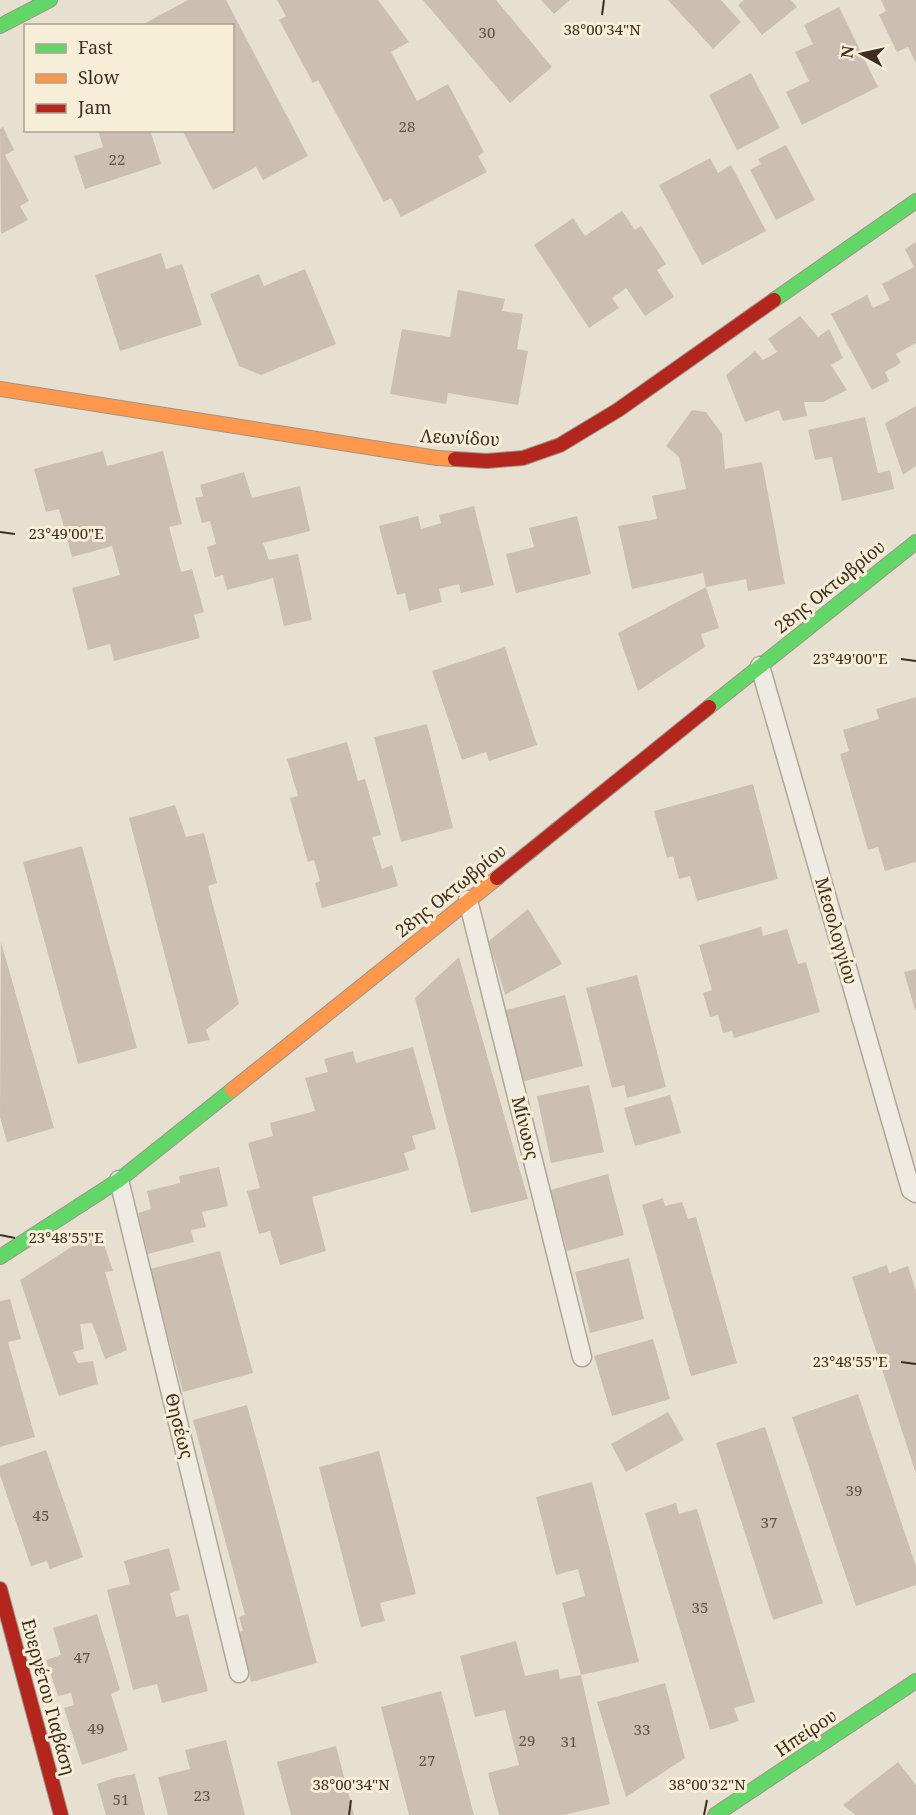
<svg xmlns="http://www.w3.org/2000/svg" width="916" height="1815" viewBox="0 0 916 1815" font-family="'Noto Serif',serif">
	<rect width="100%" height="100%" fill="#e7e0d1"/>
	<path fill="#cbbfb2" d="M 188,0 L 226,0 L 308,156 L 263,180 L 256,167 L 213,190 L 182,130 L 232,130 L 232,26 L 140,26 Z
		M 277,0 L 378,0 L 409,42 L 391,52 L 417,101 L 448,84 L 484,152 L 478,156 L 487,172 L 401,217 L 391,198 L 384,202 L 318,80 L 313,83 L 279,20 L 286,16 Z
		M 423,0 L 496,0 L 552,67 L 510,103 Z
		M 541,0 L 570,0 L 554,14 Z
		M 668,0 L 721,0 L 741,22 L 713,49 Z
		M 744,0 L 791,0 L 797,7 L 762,35 L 738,5 Z
		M 881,0 L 916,0 L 916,63 L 908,47 L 897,52 L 879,15 L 886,11 Z
		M 839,7 L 878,87 L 802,125 L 786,92 L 809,81 L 795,52 L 813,44 L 804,25 Z
		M 751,73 L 780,128 L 737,150 L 709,95 Z
		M 3,127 L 14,150 L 5,155 L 29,201 L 20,206 L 28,220 L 1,234 L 0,129 Z
		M 98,130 L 150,130 L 161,164 L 85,189 L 74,156 L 103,147 Z
		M 786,145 L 815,200 L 776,220 L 750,170 L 761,164 L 758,159 Z
		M 710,158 L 718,173 L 731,165 L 766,231 L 702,265 L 659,185 Z
		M 622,211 L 635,230 L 641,226 L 666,264 L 657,270 L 674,297 L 645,316 L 626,288 L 612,298 L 619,308 L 589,328 L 534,245 L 573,218 L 585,236 Z
		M 916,242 L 916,343 L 896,354 L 901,363 L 885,372 L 889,381 L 872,390 L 831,314 L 867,295 L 873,308 L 890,300 L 882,284 L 914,267 L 905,249 Z
		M 161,253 L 166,269 L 182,264 L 202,325 L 120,351 L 95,275 Z
		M 305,269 L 336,344 L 261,375 L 239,366 L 210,294 L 259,274 L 264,286 Z
		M 458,290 L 505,299 L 502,311 L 523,314 L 517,349 L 528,351 L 518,405 L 448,393 L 446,404 L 390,394 L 402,329 L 450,337 Z
		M 800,316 L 818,337 L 829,329 L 843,358 L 831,365 L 847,390 L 823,402 L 804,402 L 807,416 L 783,421 L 779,410 L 745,422 L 726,375 L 755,351 L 763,360 L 777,352 L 768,339 Z
		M 916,406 L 916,466 L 903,475 L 885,423 Z
		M 692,410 L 706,412 L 722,434 L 725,469 L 762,462 L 785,584 L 748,591 L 746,579 L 706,587 L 703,573 L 632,589 L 618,526 L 657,519 L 652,496 L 686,489 L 679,457 L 666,446 Z
		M 865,417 L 878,473 L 890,470 L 894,489 L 842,501 L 832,457 L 815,460 L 808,430 Z
		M 103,451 L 107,466 L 163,451 L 182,524 L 169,527 L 181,572 L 192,569 L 204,612 L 194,615 L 200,638 L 114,661 L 110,644 L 88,650 L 72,588 L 120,575 L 112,546 L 72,557 L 59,509 L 46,512 L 34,469 Z
		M 244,472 L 252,498 L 300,486 L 310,531 L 263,543 L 269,560 L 298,554 L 312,620 L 284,626 L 273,578 L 227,590 L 223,575 L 215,577 L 207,547 L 216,544 L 210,521 L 202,523 L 195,498 L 203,496 L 200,485 Z
		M 474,506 L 494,585 L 461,593 L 459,584 L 439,589 L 442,602 L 409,611 L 405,593 L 397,595 L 379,526 L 418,516 L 421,529 L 441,523 L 439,515 Z
		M 577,516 L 591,574 L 516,593 L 506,554 L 534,547 L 529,528 Z
		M 706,587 L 719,628 L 701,634 L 705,647 L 638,691 L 618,633 Z
		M 505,647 L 537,745 L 489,761 L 486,752 L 462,760 L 432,671 Z
		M 916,697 L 916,862 L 885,871 L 878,847 L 868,850 L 840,754 L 849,751 L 843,730 L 879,719 L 876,709 Z
		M 427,724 L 453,828 L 401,842 L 374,737 Z
		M 347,742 L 358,781 L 365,779 L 381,835 L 372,837 L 382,869 L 392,865 L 398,886 L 322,908 L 315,883 L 320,881 L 314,860 L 308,862 L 290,798 L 298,796 L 287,759 Z
		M 753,784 L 778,879 L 697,901 L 690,876 L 679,879 L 673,856 L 667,858 L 654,811 Z
		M 175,805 L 186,837 L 204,833 L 217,883 L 208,886 L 239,1004 L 206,1030 L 210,1040 L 188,1044 L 129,818 Z
		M 82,846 L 137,1048 L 78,1064 L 23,862 Z
		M 528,909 L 562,964 L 505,995 L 489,941 Z
		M 761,927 L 763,936 L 787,929 L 798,964 L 806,962 L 820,1012 L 734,1038 L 732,1031 L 723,1033 L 718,1015 L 710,1017 L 703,993 L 712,990 L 699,945 Z
		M 1,942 L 54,1128 L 7,1142 L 0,1117 Z
		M 459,957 L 528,1199 L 471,1213 L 415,998 Z
		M 916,969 L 916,1010 L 915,1010 L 904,972 Z
		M 637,975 L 666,1087 L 627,1098 L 624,1085 L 612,1088 L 586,988 Z
		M 565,995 L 583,1066 L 521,1082 L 502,1011 Z
		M 413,1047 L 436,1129 L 412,1136 L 416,1149 L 404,1153 L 409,1170 L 312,1197 L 326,1251 L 280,1265 L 270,1231 L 259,1234 L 247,1191 L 260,1188 L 248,1143 L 273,1136 L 270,1123 L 315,1111 L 305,1078 L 328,1072 L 324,1059 L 353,1051 L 356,1063 Z
		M 589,1085 L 604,1152 L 551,1163 L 537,1096 Z
		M 670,1095 L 681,1133 L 635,1146 L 624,1108 Z
		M 219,1167 L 228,1206 L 202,1212 L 206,1227 L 191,1230 L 194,1242 L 148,1254 L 138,1213 L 151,1209 L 147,1191 L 180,1183 L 179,1176 Z
		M 608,1174 L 624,1235 L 567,1251 L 550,1190 Z
		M 663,1198 L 665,1206 L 682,1202 L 688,1219 L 696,1217 L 737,1363 L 691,1376 L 642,1205 Z
		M 101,1235 L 113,1271 L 105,1272 L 127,1350 L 105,1359 L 92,1323 L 80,1324 L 84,1349 L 73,1352 L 78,1363 L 93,1361 L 98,1384 L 59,1396 L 20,1280 L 79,1242 Z
		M 220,1251 L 253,1373 L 183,1392 L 150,1269 Z
		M 629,1258 L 644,1319 L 590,1333 L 575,1272 Z
		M 887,1265 L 889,1273 L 908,1266 L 916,1291 L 916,1474 L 852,1277 Z
		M 10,1299 L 21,1339 L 8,1342 L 35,1437 L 0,1447 L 0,1301 Z
		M 653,1339 L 670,1399 L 612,1416 L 594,1356 Z
		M 858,1394 L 916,1566 L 916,1585 L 856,1606 L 792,1417 Z
		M 247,1405 L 317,1663 L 251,1682 L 238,1633 L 243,1631 L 239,1617 L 245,1615 L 193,1420 Z
		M 668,1412 L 684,1440 L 626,1472 L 611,1444 Z
		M 765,1427 L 823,1603 L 773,1620 L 716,1443 Z
		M 46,1450 L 83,1557 L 50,1569 L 47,1561 L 31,1566 L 0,1475 L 0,1466 Z
		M 379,1451 L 416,1594 L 380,1603 L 385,1621 L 361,1627 L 319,1467 Z
		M 592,1482 L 639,1662 L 581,1675 L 562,1603 L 585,1596 L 578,1569 L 556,1575 L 536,1497 Z
		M 676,1503 L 679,1514 L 697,1509 L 755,1702 L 734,1708 L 739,1721 L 710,1730 L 645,1513 Z
		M 169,1548 L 180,1590 L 170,1593 L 176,1617 L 188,1614 L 208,1691 L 162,1703 L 157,1684 L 133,1690 L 107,1590 L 130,1584 L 124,1561 Z
		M 97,1614 L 120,1690 L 111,1694 L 128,1750 L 82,1765 L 64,1708 L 74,1705 L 71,1693 L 58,1696 L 46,1660 L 61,1655 L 53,1628 Z
		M 516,1641 L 525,1676 L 558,1669 L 560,1679 L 581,1675 L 610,1804 L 564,1815 L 499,1815 L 488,1773 L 519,1765 L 505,1710 L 475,1717 L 460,1656 Z
		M 665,1683 L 685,1758 L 626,1797 L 597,1702 Z
		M 441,1691 L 474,1815 L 409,1815 L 381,1707 Z
		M 226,1740 L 245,1815 L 168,1815 L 158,1777 L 190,1769 L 185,1750 Z
		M 336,1746 L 354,1815 L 291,1815 L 277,1762 Z
		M 898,1762 L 916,1785 L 916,1815 L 855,1815 L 843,1805 Z
		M 135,1774 L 145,1815 L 106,1815 L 97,1784 L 114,1778 Z"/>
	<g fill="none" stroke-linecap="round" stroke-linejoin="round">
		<g stroke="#ada599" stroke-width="21">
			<path id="lane" d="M 760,666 L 911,1190 L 916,1193
				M 468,900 L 582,1357
				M 119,1180 L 239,1673"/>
		</g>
		<g stroke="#9c958a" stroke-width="16">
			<path id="fast" d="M 0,26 L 50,0
				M 774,300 L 916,201
				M 709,707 L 916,542
				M 0,1257 L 119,1180 L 232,1090
				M 715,1815 L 916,1681"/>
		</g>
		<g stroke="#9c958a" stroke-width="16">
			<path id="slow" d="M 0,389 L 437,458 L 455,459
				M 232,1090 L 497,878"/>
		</g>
		<g stroke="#9c958a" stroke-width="16">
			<path id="jam" d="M 455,459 L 487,461 L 523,458 L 560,445 L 618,410 L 774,300
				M 497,878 L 709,707
				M 0,1589 L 61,1815"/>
		</g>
		<use href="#lane" stroke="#efebe3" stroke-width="18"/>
		<use href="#fast" stroke="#63d668" stroke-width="14"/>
		<use href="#slow" stroke="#ff974d" stroke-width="14"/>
		<use href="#jam" stroke="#b3261e" stroke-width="14"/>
	</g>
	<path fill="none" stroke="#3d2e20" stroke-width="2" d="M 602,15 L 604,0M 0,532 L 15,534M 901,659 L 916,661M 0,1235 L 15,1238M 901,1362 L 916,1364M 349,1815 L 351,1800M 704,1815 L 707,1800"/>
	<g text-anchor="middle" stroke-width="6" stroke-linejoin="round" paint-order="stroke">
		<g font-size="15" fill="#605244">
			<text x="487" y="38">30</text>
			<text x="407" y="132">28</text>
			<text x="117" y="165">22</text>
			<text x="854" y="1496">39</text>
			<text x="41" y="1521">45</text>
			<text x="769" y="1528">37</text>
			<text x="700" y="1613">35</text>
			<text x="82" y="1663">47</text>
			<text x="96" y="1734">49</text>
			<text x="642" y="1735">33</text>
			<text x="527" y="1746">29</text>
			<text x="569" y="1747">31</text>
			<text x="427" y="1766">27</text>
			<text x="202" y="1801">23</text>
			<text x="121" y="1805">51</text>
		</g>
		<g font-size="18" fill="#3d2e20" stroke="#f7eed8">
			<text transform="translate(460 438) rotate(3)" y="6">Λεωνίδου</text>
			<text transform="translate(830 587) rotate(-39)" y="6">28ης Οκτωβρίου</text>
			<text transform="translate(451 891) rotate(-39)" y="6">28ης Οκτωβρίου</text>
			<text transform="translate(836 931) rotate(74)" y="6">Μεσολογγίου</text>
			<text transform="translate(525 1128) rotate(76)" y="6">Μίνωος</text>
			<text transform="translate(179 1426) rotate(76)" y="6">Θησέως</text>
			<text transform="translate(48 1697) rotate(75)" y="6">Ευεργέτου Γιαβάση</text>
			<text transform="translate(806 1733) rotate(-34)" y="6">Ηπείρου</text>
		</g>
	</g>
	<g font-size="15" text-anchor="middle" fill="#3d2e20" stroke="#f7eed8" stroke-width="6" stroke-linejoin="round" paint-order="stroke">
		<text x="602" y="35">38°00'34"N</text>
		<text x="66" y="539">23°49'00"E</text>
		<text x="850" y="664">23°49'00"E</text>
		<text x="66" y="1243">23°48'55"E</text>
		<text x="850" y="1367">23°48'55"E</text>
		<text x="351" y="1790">38°00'34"N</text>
		<text x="707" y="1790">38°00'32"N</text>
	</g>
	<rect x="24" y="24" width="210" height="108" fill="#f7eed8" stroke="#ada18e" stroke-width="1.5"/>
	<rect x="36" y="44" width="30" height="9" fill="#63d668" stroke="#ada18e" stroke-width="1.5"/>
	<text x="78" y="54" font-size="18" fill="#3d2e20">Fast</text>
	<rect x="36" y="74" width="30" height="9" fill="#ff974d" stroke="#ada18e" stroke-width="1.5"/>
	<text x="78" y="84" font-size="18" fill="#3d2e20">Slow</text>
	<rect x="36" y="104" width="30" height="9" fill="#b3261e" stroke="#ada18e" stroke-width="1.5"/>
	<text x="78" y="114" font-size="18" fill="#3d2e20">Jam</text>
	<g transform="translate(862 54) rotate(278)" stroke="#f7eed8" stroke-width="4.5" paint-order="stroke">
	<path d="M0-4.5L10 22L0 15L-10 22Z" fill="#3d2e20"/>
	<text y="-9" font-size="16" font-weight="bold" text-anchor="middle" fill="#3d2e20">N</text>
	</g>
</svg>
